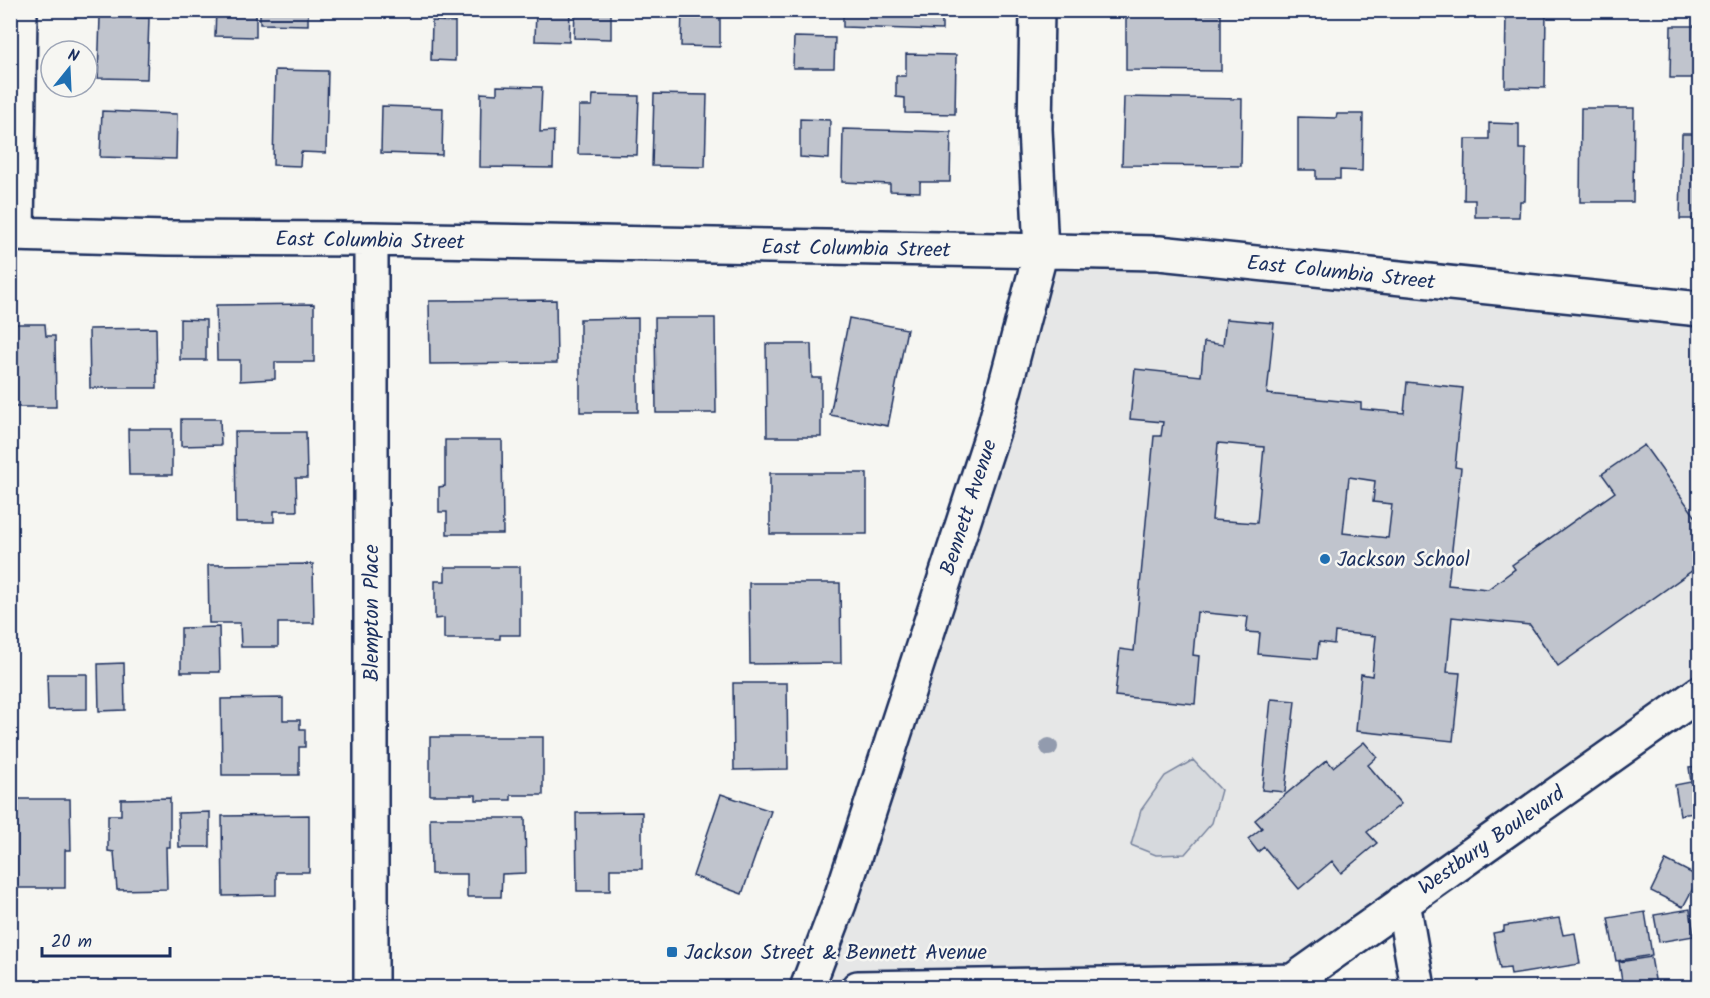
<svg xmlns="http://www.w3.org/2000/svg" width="1710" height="998" viewBox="0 0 1710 998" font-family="Kalam,sans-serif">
	<rect width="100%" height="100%" fill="#f6f6f2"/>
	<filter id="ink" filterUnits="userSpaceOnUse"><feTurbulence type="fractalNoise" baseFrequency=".0167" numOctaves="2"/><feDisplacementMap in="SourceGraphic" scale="12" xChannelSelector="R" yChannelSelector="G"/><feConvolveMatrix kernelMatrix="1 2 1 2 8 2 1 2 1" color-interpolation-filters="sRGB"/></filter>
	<g filter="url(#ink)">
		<path fill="#e6e7e7" d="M 1041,251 L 1699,309 L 1699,693 L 1291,981 L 807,988 Z"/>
		<path fill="#d6d9dd" stroke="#78849e" stroke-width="1.5" d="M 1193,760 L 1221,790 L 1212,823 L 1185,854 L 1156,855 L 1131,845 L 1141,810 L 1165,776 Z"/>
		<path fill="#c0c4cd" stroke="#1b2f5e" stroke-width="1.5" fill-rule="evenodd" d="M 216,10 L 256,10 L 256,37 L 215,36 Z
			M 260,10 L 308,10 L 308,25 L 260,24 Z
			M 536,10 L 570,10 L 569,42 L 535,41 Z
			M 575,10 L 611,10 L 611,39 L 574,38 Z
			M 682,10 L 720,10 L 720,47 L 681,46 Z
			M 843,10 L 942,10 L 942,30 L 843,27 Z
			M 1506,10 L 1546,10 L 1545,88 L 1505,87 Z
			M 1126,13 L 1221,14 L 1221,71 L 1126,70 Z
			M 100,17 L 149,18 L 147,79 L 98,78 Z
			M 432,21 L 455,22 L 455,61 L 431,60 Z
			M 1671,26 L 1700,26 L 1700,78 L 1670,78 Z
			M 794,37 L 835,38 L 834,68 L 793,68 Z
			M 906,54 L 956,55 L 955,114 L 905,113 L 905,98 L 896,97 L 896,76 L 906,76 Z
			M 275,70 L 328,71 L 326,153 L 301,152 L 300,166 L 273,165 Z
			M 497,86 L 542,87 L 540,132 L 554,131 L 553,168 L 480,167 L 481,93 L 497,94 Z
			M 654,94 L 707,95 L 705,167 L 652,166 Z
			M 593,95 L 639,96 L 637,155 L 578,154 L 579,106 L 592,106 Z
			M 1124,97 L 1242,99 L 1241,166 L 1122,165 Z
			M 382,106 L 443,108 L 442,155 L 381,153 Z
			M 1581,108 L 1634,108 L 1633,202 L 1580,202 Z
			M 102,111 L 177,114 L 176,159 L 100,157 Z
			M 1337,114 L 1363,114 L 1362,171 L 1340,170 L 1340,179 L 1316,179 L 1316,170 L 1298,170 L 1298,117 L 1336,118 Z
			M 800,119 L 830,120 L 829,159 L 800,157 Z
			M 1489,123 L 1519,124 L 1519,149 L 1526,149 L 1525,201 L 1520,201 L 1519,217 L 1475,217 L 1475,200 L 1464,200 L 1465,139 L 1489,139 Z
			M 843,129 L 951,132 L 950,182 L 920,182 L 920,192 L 890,191 L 890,184 L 842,182 Z
			M 1682,134 L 1700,134 L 1700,219 L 1680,219 Z
			M 556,300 L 557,363 L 430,364 L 429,301 Z
			M 314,304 L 314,362 L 275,362 L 275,379 L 240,381 L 240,360 L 217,360 L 216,305 Z
			M 638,318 L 638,412 L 580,412 L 580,319 Z
			M 655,318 L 715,318 L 716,413 L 656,413 Z
			M 849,318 L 907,329 L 888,426 L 830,415 Z
			M 180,319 L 206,320 L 206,360 L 180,360 Z
			M 1226,319 L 1274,323 L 1267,394 L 1361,403 L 1361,409 L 1404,413 L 1407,382 L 1463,388 L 1455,467 L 1461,468 L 1448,585 L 1488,589 L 1515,569 L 1512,565 L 1615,492 L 1602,474 L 1644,445 L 1700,523 L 1700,565 L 1558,666 L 1530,625 L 1452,617 L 1447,672 L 1460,673 L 1453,741 L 1356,731 L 1361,674 L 1372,676 L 1376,636 L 1335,632 L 1334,644 L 1319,642 L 1317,659 L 1258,654 L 1260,633 L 1246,632 L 1248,617 L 1197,612 L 1193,655 L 1199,656 L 1195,704 L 1115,696 L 1120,649 L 1134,651 L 1154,436 L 1161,436 L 1163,422 L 1130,419 L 1135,369 L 1201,376 L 1204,342 L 1223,345 ZM 1218,443 L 1264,447 L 1257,523 L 1212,520 ZM 1349,477 L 1375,481 L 1373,502 L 1392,504 L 1388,538 L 1343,533 Z
			M 10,324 L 45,324 L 46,336 L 55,336 L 56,407 L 10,407 Z
			M 156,328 L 157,388 L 90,388 L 89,329 Z
			M 766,344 L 811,344 L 812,378 L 821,378 L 821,437 L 767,437 Z
			M 181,419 L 220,419 L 221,445 L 181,446 Z
			M 128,429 L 172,429 L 172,475 L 129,475 Z
			M 235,432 L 306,432 L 307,478 L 296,478 L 297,511 L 274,511 L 274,522 L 236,522 Z
			M 445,440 L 502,440 L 503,534 L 447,534 L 447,512 L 439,512 L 439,487 L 445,486 Z
			M 770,473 L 867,473 L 867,534 L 770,534 Z
			M 313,564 L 314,623 L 278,623 L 278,647 L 241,647 L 240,623 L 209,623 L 208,565 Z
			M 445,567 L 520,567 L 520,635 L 500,635 L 500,639 L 444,639 L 444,618 L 435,619 L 435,581 L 445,581 Z
			M 749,583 L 840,583 L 841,663 L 750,664 Z
			M 219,627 L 220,672 L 181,672 L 181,628 Z
			M 124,663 L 125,710 L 99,711 L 98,664 Z
			M 47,674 L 87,674 L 87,709 L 48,710 Z
			M 733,683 L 787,683 L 788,769 L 734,770 Z
			M 283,698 L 283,720 L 300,720 L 300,729 L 305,729 L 305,747 L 299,747 L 299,775 L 222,775 L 221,699 Z
			M 1271,699 L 1295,701 L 1285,792 L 1262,790 Z
			M 430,737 L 543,737 L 543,795 L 511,795 L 511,800 L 476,800 L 476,795 L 430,795 Z
			M 1364,742 L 1377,757 L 1368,765 L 1401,804 L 1367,832 L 1377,843 L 1341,873 L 1332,861 L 1299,889 L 1264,847 L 1258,852 L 1248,839 L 1262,828 L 1255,820 L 1327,760 L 1333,767 Z
			M 1700,766 L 1700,821 L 1695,821 L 1694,813 L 1680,815 L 1675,785 L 1691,782 L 1689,767 Z
			M 721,794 L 771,811 L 742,894 L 693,876 Z
			M 170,798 L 170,847 L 166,847 L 167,889 L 117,890 L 114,852 L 108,851 L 108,815 L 121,815 L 121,799 Z
			M 10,799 L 70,799 L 71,850 L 65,850 L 65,888 L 17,888 L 17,878 L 15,878 L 14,847 L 10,847 Z
			M 210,812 L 210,847 L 179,847 L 178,813 Z
			M 642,812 L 642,869 L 610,869 L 610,891 L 577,891 L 576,813 Z
			M 309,815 L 309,872 L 276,872 L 276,895 L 223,896 L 222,816 Z
			M 430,818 L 525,818 L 526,873 L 502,874 L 501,897 L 467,897 L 467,874 L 431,874 Z
			M 1666,860 L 1699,877 L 1683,907 L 1651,891 Z
			M 1690,909 L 1694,936 L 1659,942 L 1654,915 Z
			M 1645,912 L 1652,955 L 1616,961 L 1608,918 Z
			M 1559,918 L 1563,935 L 1575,933 L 1580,964 L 1511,975 L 1510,968 L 1500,969 L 1493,933 L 1504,931 L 1504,926 Z
			M 1651,957 L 1656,985 L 1623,988 L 1619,962 Z"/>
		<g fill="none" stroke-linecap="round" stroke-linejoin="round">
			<g stroke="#1b2f5e" stroke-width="38">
				<path id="street" d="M 10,234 L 167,238 L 371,239 L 1159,253 L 1700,309
					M 17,234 L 20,10
					M 1403,902 L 1418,988
					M 371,988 L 371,239
					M 807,988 L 839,904 L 995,425 L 1041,251 L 1035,129 L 1037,10"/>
			</g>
			<g stroke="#1b2f5e" stroke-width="38">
				<path id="secondary" d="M 858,988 L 1291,981
					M 1283,988 L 1700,693"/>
			</g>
			<use href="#street" stroke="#f6f6f2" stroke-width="33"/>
			<use href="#secondary" stroke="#f6f6f2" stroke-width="33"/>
		</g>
		<circle fill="#929bae" cx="1049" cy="747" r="9"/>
	</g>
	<g fill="#1f6fb2" stroke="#f6f6f2" stroke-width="2">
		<circle cx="1325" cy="559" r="6"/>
		<rect x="666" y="946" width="12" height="12" rx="3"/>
	</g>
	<g text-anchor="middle" stroke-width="5" stroke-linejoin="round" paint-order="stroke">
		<g font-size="21" fill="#1b2f5e" stroke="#f6f6f2">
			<text transform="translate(370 240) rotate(1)" y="7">East Columbia Street</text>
			<text transform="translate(856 248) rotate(1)" y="7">East Columbia Street</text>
			<text transform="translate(1341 272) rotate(6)" y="7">East Columbia Street</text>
			<text transform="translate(968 507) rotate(-72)" y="7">Bennett Avenue</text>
			<text transform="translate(371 613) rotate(-90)" y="7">Blempton Place</text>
			<text transform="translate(1491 840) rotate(-35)" y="7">Westbury Boulevard</text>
		</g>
		<g font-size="21" fill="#1b2f5e" stroke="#f6f6f2" text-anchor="start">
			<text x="1337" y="566">Jackson School</text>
			<text x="684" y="959">Jackson Street &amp; Bennett Avenue</text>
		</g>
	</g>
	<rect width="1710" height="998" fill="none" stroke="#f6f6f2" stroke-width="36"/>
	<rect x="18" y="18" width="1674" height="962" fill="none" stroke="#1b2f5e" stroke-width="2" filter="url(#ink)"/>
	<g transform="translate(69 69) rotate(18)"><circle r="28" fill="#f6f6f2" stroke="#9ea6b7" stroke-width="1.5"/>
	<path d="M0-4.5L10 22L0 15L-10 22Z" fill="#1f6fb2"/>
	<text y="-9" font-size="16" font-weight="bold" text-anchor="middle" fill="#1b2f5e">N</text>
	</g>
	<path d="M42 947v9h128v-9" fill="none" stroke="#1b2f5e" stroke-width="3"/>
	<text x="51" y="947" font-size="18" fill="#1b2f5e" stroke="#f6f6f2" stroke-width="4.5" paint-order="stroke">20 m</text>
</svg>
